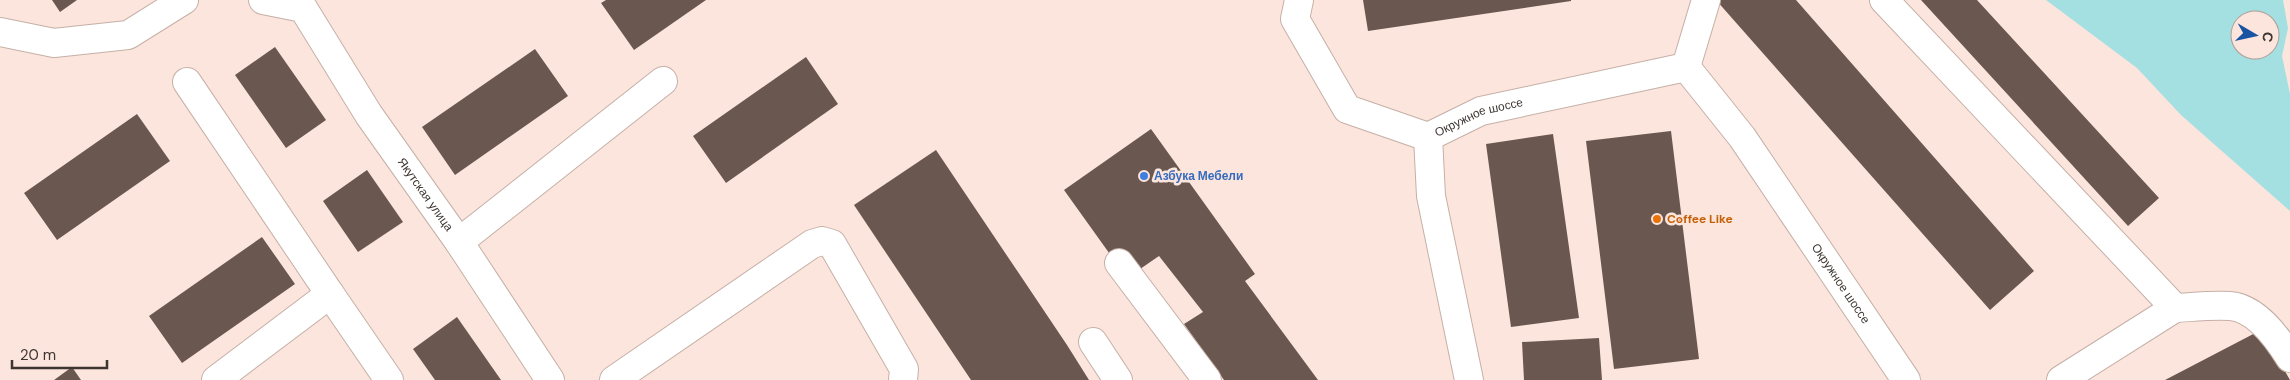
<svg xmlns="http://www.w3.org/2000/svg" width="2290" height="380" viewBox="0 0 2290 380" font-family="'DM Sans',sans-serif">
	<rect width="100%" height="100%" fill="#fce5dc"/>
	<path fill="#a4dfe2" fill-rule="evenodd" d="M 2046,0 L 2283,0 L 2288,28 L 2282,56 L 2290,94 L 2290,211 L 2181,115 L 2137,68 ZM 2240,20 L 2270,20 L 2270,50 L 2240,50 Z"/>
	<path fill="#6a5850" d="M 52,0 L 77,0 L 60,12 Z
		M 606,0 L 706,0 L 634,50 L 601,3 Z
		M 1363,0 L 1571,0 L 1571,1 L 1368,31 Z
		M 1716,0 L 1796,0 L 2034,271 L 1990,310 Z
		M 1921,0 L 1977,0 L 2159,198 L 2128,226 Z
		M 275,47 L 326,120 L 286,148 L 235,75 Z
		M 535,49 L 568,96 L 455,175 L 422,127 Z
		M 806,57 L 838,104 L 726,183 L 693,136 Z
		M 137,114 L 170,161 L 57,240 L 24,193 Z
		M 1151,129 L 1255,274 L 1245,281 L 1318,380 L 1224,380 L 1184,324 L 1203,312 L 1159,256 L 1127,278 L 1064,190 Z
		M 1671,131 L 1699,359 L 1614,369 L 1586,141 Z
		M 1553,134 L 1579,318 L 1511,327 L 1486,144 Z
		M 936,150 L 1067,345 L 1089,380 L 971,380 L 854,205 Z
		M 367,170 L 403,222 L 358,252 L 323,201 Z
		M 262,237 L 295,284 L 182,363 L 149,316 Z
		M 457,317 L 501,380 L 435,380 L 413,349 Z
		M 2261,330 L 2290,380 L 2165,380 Z
		M 1599,338 L 1602,380 L 1524,380 L 1522,342 Z
		M 72,367 L 81,380 L 54,380 Z"/>
	<g fill="none" stroke-linecap="round" stroke-linejoin="round">
		<g stroke="#c5b0a7" stroke-width="30">
			<g id="minor">
				<path id="s1" d="M 263,0 L 303,8 L 369,115 L 459,242 L 550,380"/>
				<path d="M 1299,0 L 1295,19 L 1347,109 L 1428,137"/>
				<path d="M 1884,0 L 2175,308 L 2061,380"/>
				<path d="M 0,32 L 54,43 L 128,35 L 184,0"/>
				<path d="M 1686,67 L 1706,0"/>
				<path d="M 187,82 L 330,294"/>
				<path d="M 459,242 L 663,81"/>
				<path d="M 1119,263 L 1207,380"/>
				<path d="M 2175,308 C 2193,307 2212,305 2230,306 C 2256,308 2277,337 2290,358"/>
				<path d="M 1093,342 L 1118,380"/>
				<path d="M 216,380 L 330,294 L 389,380"/>
				<path d="M 614,380 L 812,244 L 822,241 L 832,244 L 904,369 L 903,380"/>
				<path id="s2" d="M 1469,380 L 1431,196 L 1428,137 L 1481,111 L 1686,67 L 1742,137 L 1906,380"/>
			</g>
		</g>
		<use href="#minor" stroke="#fff" stroke-width="28"/>
	</g>
	<circle fill="#3f7fe0" stroke="#fce5dc" stroke-width="2" cx="1144" cy="176" r="5"/>
	<circle fill="#e8710a" stroke="#fce5dc" stroke-width="2" cx="1657" cy="219" r="5"/>
	<g text-anchor="middle" stroke-width="5" stroke-linejoin="round" paint-order="stroke">
		<g font-size="12" fill="#3e3632" stroke="#fce5dc">
			<text dy="4" stroke="none"><textPath href="#s2" startOffset="302">Окружное шоссе</textPath></text>
			<text dy="4" stroke="none"><textPath href="#s1" startOffset="264">Якутская улица</textPath></text>
			<text dy="4" stroke="none"><textPath href="#s2" startOffset="782">Окружное шоссе</textPath></text>
		</g>
		<g font-size="12" font-weight="bold" fill="#366cbe" stroke="#fce5dc" text-anchor="start">
			<text x="1154" y="180">Азбука Мебели</text>
		</g>
		<g font-size="12" font-weight="bold" fill="#c56008" stroke="#fce5dc" text-anchor="start">
			<text x="1667" y="223">Coffee Like</text>
		</g>
	</g>
	<g transform="translate(2255 35) rotate(99)"><circle r="24" fill="#fce5dc" stroke="#b09f98"/>
	<path d="M0-4L9 19L0 12L-9 19Z" fill="#1953a4"/>
	<text y="-8" font-size="14" font-weight="bold" text-anchor="middle" fill="#3e3632">С</text>
	</g>
	<path d="M12 360v8h95v-8" fill="none" stroke="#3e3632" stroke-width="2.5"/>
	<text x="20" y="360" font-size="15" fill="#3e3632" stroke="#fce5dc" stroke-width="4" paint-order="stroke">20 m</text>
</svg>
